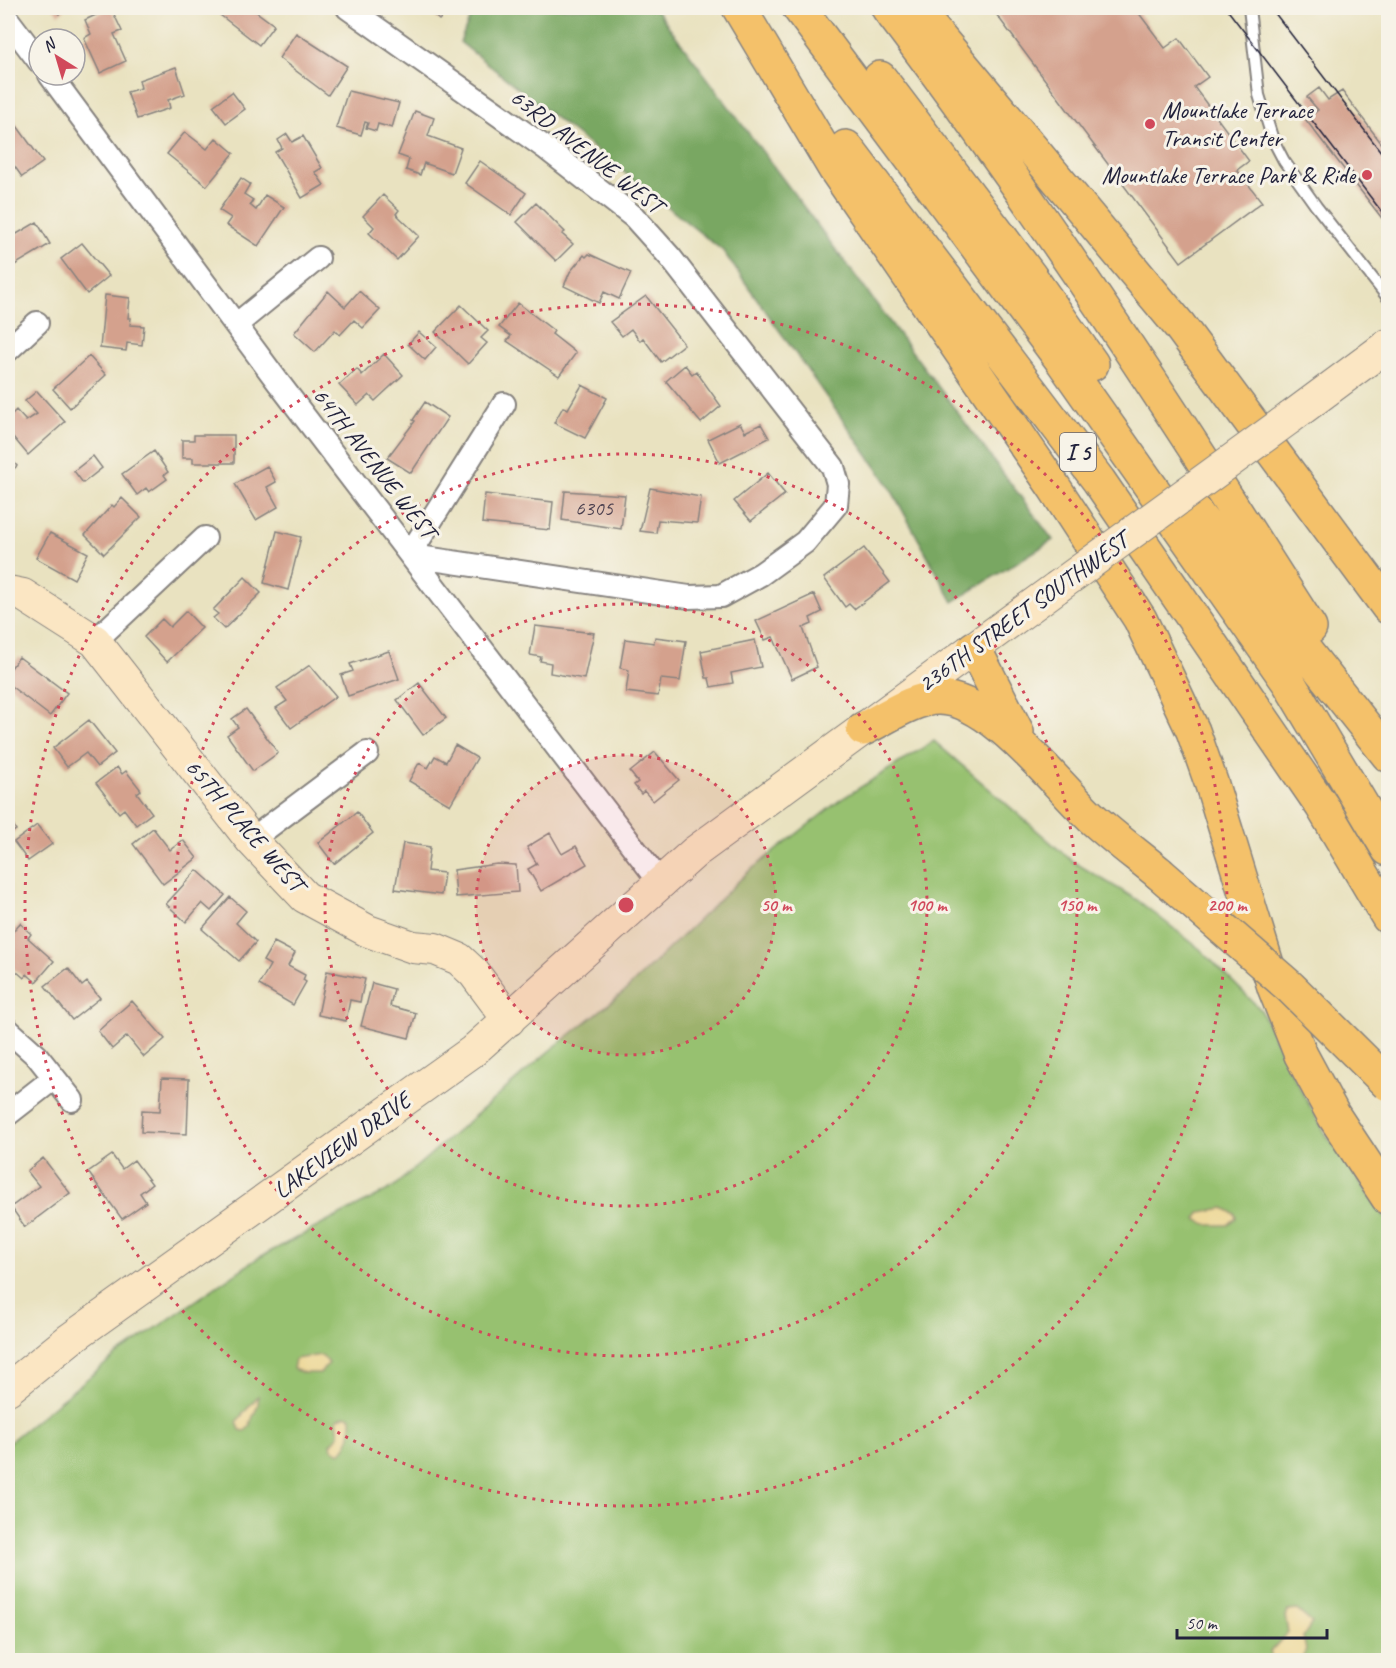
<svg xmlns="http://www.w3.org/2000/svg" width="1396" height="1668" viewBox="0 0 1396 1668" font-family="Caveat,sans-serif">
	<rect width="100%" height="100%" fill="#f7f3e8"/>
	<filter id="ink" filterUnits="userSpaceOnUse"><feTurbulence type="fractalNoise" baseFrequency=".0167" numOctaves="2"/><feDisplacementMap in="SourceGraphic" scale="12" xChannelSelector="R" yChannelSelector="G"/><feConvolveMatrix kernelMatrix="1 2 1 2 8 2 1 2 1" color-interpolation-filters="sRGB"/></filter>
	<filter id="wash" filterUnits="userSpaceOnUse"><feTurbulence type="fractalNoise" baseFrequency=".008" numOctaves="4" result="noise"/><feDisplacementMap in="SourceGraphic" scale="24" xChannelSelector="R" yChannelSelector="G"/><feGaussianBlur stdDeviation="1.35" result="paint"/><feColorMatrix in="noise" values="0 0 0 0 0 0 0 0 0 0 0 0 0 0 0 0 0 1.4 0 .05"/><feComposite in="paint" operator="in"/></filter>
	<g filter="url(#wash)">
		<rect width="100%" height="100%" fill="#e9e2c0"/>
		<path fill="#97c16f" stroke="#5c7255" stroke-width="1.5" d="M 934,741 L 1072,861 L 1136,899 L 1200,949 L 1261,1010 L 1294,1078 L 1327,1136 L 1388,1221 L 1388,1660 L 8,1660 L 8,1443 L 114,1357 L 258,1258 L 392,1188 L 548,1052 L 625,991 L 748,872 L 840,800 Z"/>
		<path fill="#79a762" stroke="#4e644e" stroke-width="1.5" d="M 474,8 L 655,8 L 1053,540 L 953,602 L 888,484 L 723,251 L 460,42 Z"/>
		<path fill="#eeda9e" stroke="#887e6c" stroke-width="1.5" d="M 1224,1208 L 1235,1214 L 1236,1218 L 1228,1225 L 1206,1225 L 1196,1219 L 1201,1212 Z
			M 321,1355 L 329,1363 L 320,1373 L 304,1373 L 293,1369 L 295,1359 Z
			M 258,1396 C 260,1408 252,1414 250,1426 L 245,1431 L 240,1430 L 237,1421 Z
			M 346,1415 L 351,1417 C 352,1429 350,1446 340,1453 L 332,1449 L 331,1444 L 339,1435 L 337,1419 Z
			M 1297,1610 L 1312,1623 L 1303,1637 L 1306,1649 L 1302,1660 L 1273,1660 L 1270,1652 L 1288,1632 L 1285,1616 L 1288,1611 Z"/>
		<g id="blocks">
			<path fill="#d4a18d" d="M 53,8 L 66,8 L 59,14 Z
				M 111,8 L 122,31 L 114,34 L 126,61 L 100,73 L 84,38 L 91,34 L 85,20 Z
				M 226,8 L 251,8 L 274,25 L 259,45 L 220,15 Z
				M 426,8 L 451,8 L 439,20 Z
				M 1005,8 L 1135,8 L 1165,48 L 1179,38 L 1208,77 L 1194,87 L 1249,161 L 1237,170 L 1262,202 L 1181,262 L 996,14 Z
				M 296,33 L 347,66 L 328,95 L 279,58 Z
				M 176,67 L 185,94 L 168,100 L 170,108 L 137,119 L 127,92 L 141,88 L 139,80 Z
				M 1319,88 L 1328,100 L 1342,91 L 1388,152 L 1388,226 L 1306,120 L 1318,110 L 1307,97 Z
				M 348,91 L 399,103 L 392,128 L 378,124 L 376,131 L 366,128 L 368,123 L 365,122 L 361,135 L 336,128 Z
				M 232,92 L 245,109 L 226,123 L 213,106 Z
				M 415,111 L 434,118 L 428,136 L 461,148 L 452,173 L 424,163 L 420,175 L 406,170 L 409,159 L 398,155 Z
				M 12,119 L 43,162 L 22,177 L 8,157 L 8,122 Z
				M 185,132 L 207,149 L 216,138 L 234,153 L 207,186 L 167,154 Z
				M 287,134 L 292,142 L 303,136 L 322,168 L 315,172 L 324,185 L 302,198 L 275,152 L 282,148 L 278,140 Z
				M 480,161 L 526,193 L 511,215 L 465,183 Z
				M 241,178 L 250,184 L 244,194 L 253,200 L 250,205 L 256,210 L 265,195 L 284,207 L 258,246 L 226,225 L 231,218 L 219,210 Z
				M 383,195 L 399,210 L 396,214 L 419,236 L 397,260 L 369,233 L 374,227 L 363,216 Z
				M 536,203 L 565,232 L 562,234 L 573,244 L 556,261 L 517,222 Z
				M 37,222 L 50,244 L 8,269 L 8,239 Z
				M 82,243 L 109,276 L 87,294 L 61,259 Z
				M 589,254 L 631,273 L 619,299 L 604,292 L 599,303 L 564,286 L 570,272 L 584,255 L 586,257 Z
				M 328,291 L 345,307 L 359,291 L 380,310 L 363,328 L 354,320 L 340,335 L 335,330 L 315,352 L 294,333 Z
				M 105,295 L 130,298 L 128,318 L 131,318 L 130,325 L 144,326 L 142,345 L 127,343 L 126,351 L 100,348 Z
				M 646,296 L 684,344 L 661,362 L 643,338 L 640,341 L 631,329 L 622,336 L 610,322 Z
				M 518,303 L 554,331 L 552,334 L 576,353 L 559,376 L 507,341 L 511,336 L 499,327 Z
				M 461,305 L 488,331 L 481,338 L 487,343 L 468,364 L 435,332 Z
				M 419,332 L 436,347 L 425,360 L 408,344 Z
				M 384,354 L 403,375 L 375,401 L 369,395 L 358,405 L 339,385 L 357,369 L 362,375 Z
				M 89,356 L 106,375 L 70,408 L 53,389 Z
				M 685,365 L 692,374 L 696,371 L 721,406 L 701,423 L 666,381 Z
				M 582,385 L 607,398 L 585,438 L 554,423 L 563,407 L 568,409 Z
				M 37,391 L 65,422 L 28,455 L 8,431 L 8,418 L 16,410 L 26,421 L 37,414 L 25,401 Z
				M 425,402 L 448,417 L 411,473 L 387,458 L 415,421 L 413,420 Z
				M 740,423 L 745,432 L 761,424 L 769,438 L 720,463 L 708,439 Z
				M 194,435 L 234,435 L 234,463 L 193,463 L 193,458 L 182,458 L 182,440 L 194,440 Z
				M 154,451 L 168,472 L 164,475 L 167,479 L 149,492 L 146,488 L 137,495 L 122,474 Z
				M 8,455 L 17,466 L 8,474 Z
				M 93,456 L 102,468 L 83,483 L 74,471 Z
				M 267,466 L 276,482 L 267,487 L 278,507 L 256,520 L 235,484 Z
				M 768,473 L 785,494 L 751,521 L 734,501 Z
				M 650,488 L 701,497 L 697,523 L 658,520 L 656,533 L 640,531 Z
				M 565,491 L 625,495 L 621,529 L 562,520 Z
				M 485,494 L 553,502 L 550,530 L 482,523 Z
				M 122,498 L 141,517 L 104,554 L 85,535 L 112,505 L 114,507 Z
				M 277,531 L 301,537 L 288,590 L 264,583 Z
				M 50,533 L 88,553 L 74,579 L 36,558 Z
				M 864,548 L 890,582 L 854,609 L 849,604 L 845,607 L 824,578 Z
				M 245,577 L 261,593 L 224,629 L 213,618 L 218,614 L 213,610 Z
				M 814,594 L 822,612 L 810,618 L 812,624 L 803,628 L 817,667 L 792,679 L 773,637 L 765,640 L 756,621 Z
				M 186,611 L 202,628 L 167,662 L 144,637 L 162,619 L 170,627 Z
				M 535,626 L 594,633 L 584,679 L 550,673 L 551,663 L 540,661 L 541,657 L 530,655 Z
				M 655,637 L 686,641 L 680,681 L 661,679 L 658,696 L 626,692 L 629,670 L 620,668 L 625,639 L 654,643 Z
				M 755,640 L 761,667 L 731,673 L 733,683 L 711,687 L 709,678 L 706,678 L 701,651 Z
				M 389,651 L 399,679 L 348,696 L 341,675 L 353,671 L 350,664 Z
				M 19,657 L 67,693 L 50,716 L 8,684 L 8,672 Z
				M 310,665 L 336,696 L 291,728 L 276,708 L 287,701 L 277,688 Z
				M 419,683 L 446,718 L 423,735 L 397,700 Z
				M 246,709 L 278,753 L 253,771 L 227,735 L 238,727 L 232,719 Z
				M 89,720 L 115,753 L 97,767 L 86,753 L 67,767 L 53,748 Z
				M 455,745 L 477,758 L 450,805 L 409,781 L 419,763 L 428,768 L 435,756 L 446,762 Z
				M 655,752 L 679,780 L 653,801 L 644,791 L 641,794 L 634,785 L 638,782 L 630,772 Z
				M 117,767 L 122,774 L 126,771 L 141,790 L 137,793 L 152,813 L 136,825 L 124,809 L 119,813 L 96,783 Z
				M 357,812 L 373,833 L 334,864 L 318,843 Z
				M 8,815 L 16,830 L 8,835 Z
				M 37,825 L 52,844 L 28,861 L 14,842 Z
				M 153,828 L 170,850 L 183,840 L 197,858 L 163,884 L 133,844 Z
				M 550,833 L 562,854 L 576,846 L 587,864 L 541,891 L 528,869 L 537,864 L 527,847 Z
				M 403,843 L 430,847 L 427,871 L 444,873 L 441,895 L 395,889 Z
				M 497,864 L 516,865 L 518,892 L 456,897 L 454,870 Z
				M 197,870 L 225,895 L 211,911 L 202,903 L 186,922 L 166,904 Z
				M 230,897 L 246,911 L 236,923 L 256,942 L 239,961 L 202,929 Z
				M 20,923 L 31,934 L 28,938 L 54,961 L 36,982 L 27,974 L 24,978 L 8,964 L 8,937 Z
				M 274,942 L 295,953 L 288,966 L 305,975 L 303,980 L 306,982 L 293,1005 L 259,985 L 270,965 L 263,961 Z
				M 68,968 L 82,986 L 87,982 L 100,998 L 72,1020 L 45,986 Z
				M 327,971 L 365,979 L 360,1002 L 350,1000 L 346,1021 L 318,1015 Z
				M 372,983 L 394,989 L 390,1006 L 416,1013 L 409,1038 L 361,1026 Z
				M 132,1001 L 165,1039 L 144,1057 L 127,1036 L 112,1049 L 98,1031 Z
				M 162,1078 L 189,1079 L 187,1134 L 141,1132 L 142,1110 L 160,1111 Z
				M 112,1155 L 122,1169 L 134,1160 L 152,1184 L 140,1193 L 146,1202 L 122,1219 L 88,1172 Z
				M 43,1158 L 70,1193 L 25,1227 L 11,1207 L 39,1186 L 27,1171 Z"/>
		</g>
	</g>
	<g filter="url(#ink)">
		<use href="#blocks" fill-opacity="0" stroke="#86827e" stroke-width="1.5"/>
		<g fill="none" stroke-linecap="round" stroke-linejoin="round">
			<g stroke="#86827e" stroke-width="14">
				<path id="lane" d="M 1249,8 L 1259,95 L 1273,140 L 1284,161 L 1316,206 L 1388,298"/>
			</g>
			<g stroke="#86827e" stroke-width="26">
				<path id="street" d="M 348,8 L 547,149 L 634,217 L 670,257 L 833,467 L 838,484 L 836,505 L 805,542 L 761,574 L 721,596 L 689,597 L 412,556
					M 8,20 L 39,61
					M 50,75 L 278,382 L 660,882
					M 237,324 L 318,258
					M 8,350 L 37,323
					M 410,554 L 504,404
					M 95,641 L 205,538
					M 251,840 L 367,753
					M 8,1030 L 37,1056 L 72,1100
					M 8,1114 L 54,1078"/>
			</g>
			<g stroke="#86827e" stroke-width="34">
				<path id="secondary" d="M 1291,417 L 1388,345
					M 8,592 L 23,595 L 95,641 L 251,840 L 305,897 L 368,931 L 413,947 L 435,949 L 459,959 L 474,973 L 509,1020
					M 8,1389 L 70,1339 L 473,1051 L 695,852 L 1056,588"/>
			</g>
			<g stroke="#86827e" stroke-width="36">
				<path id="highway" d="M 739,8 L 835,169 L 1054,487 L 1140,619 L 1193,731 L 1212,785 L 1274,987 L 1301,1055 L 1334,1116 L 1388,1198
					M 799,8 L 1063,362 L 1289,683 L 1388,849
					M 888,8 C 1040,207 1176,417 1310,628
					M 917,11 L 1179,325 L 1388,607
					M 880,78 L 1030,276 L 1092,364
					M 846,147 L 1099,481 L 1322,806 L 1388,917
					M 1195,512 L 1388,755
					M 974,648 L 1017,732
					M 863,729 C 886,718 913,698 939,698 C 992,698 1054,783 1092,818 C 1113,837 1137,855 1159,873"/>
			</g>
			<use href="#lane" stroke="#fff" stroke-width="10"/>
			<use href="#street" stroke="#fff" stroke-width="22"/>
			<use href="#secondary" stroke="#fbe6c3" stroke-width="32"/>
			<use href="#highway" stroke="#f4c16a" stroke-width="33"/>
			<path stroke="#22223b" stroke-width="1.5" d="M 1226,8 L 1388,220
				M 1271,8 L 1388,161"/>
			<g stroke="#86827e" stroke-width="34" stroke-linecap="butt">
				<path id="secondary-bridge" d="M 1056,588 L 1291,417"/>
			</g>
			<g stroke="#86827e" stroke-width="36" stroke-linecap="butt">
				<path id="highway-bridge" d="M 1159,873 L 1290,987 L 1388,1084"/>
			</g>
			<use href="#secondary-bridge" stroke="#fbe6c3" stroke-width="32"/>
			<use href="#highway-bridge" stroke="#f4c16a" stroke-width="33"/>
		</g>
	</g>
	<circle cx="626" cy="905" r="150" fill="#d1495b" fill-opacity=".12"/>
	<g fill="none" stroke="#d1495b" stroke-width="3" stroke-dasharray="3 6">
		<circle cx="626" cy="905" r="150"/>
		<circle cx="626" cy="905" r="301"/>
		<circle cx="626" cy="905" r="451"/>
		<circle cx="626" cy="905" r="601"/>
	</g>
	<g fill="#d1495b" stroke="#f7f3e8" stroke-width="2">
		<circle cx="1150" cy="124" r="6"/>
		<circle cx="1367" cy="175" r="6"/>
	</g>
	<g text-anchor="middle" stroke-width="6" stroke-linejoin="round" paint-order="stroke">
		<g font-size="21" fill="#4e4250">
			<text x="594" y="515">6305</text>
		</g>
		<rect fill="#f7f3e8" stroke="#62616f" stroke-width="1.5" x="1060" y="433" width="36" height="38" rx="4.5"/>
		<g font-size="22" font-weight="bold" fill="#22223b">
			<text x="1078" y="460">I 5</text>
		</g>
		<g font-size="24" fill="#22223b" stroke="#f7f3e8" text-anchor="start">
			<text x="1162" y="118">Mountlake Terrace<tspan x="1162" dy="28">Transit Center</tspan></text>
			<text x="1355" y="183" text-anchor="end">Mountlake Terrace Park &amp; Ride</text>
		</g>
		<g font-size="24" fill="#22223b" stroke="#f7f3e8">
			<text transform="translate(587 151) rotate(38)" y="8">63RD AVENUE WEST</text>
			<text transform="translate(375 463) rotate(52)" y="8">64TH AVENUE WEST</text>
			<text transform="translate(1023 612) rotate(-36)" y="8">236TH STREET SOUTHWEST</text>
			<text transform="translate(245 825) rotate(49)" y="8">65TH PLACE WEST</text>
			<text transform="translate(342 1145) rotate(-36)" y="8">LAKEVIEW DRIVE</text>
		</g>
	</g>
	<circle cx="626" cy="905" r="9" fill="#d1495b" stroke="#f7f3e8" stroke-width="3"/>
	<g font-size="18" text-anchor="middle" font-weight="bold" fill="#d1495b" stroke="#f7f3e8" stroke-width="6" stroke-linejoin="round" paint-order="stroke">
		<text x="776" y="911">50 m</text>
		<text x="927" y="911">100 m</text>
		<text x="1077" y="911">150 m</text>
		<text x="1227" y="911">200 m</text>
	</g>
	<rect width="1396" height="1668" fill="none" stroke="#f7f3e8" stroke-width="30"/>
	<g transform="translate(57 57) rotate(323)"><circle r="28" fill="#f7f3e8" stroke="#a29fa3" stroke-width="1.5"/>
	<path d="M0-4.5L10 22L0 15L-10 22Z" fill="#d1495b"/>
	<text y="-9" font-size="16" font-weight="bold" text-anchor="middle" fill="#22223b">N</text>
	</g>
	<path d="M1177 1629v9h150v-9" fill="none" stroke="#22223b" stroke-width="3"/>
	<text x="1186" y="1629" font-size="18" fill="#22223b" stroke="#f7f3e8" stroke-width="4.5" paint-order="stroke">50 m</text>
</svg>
